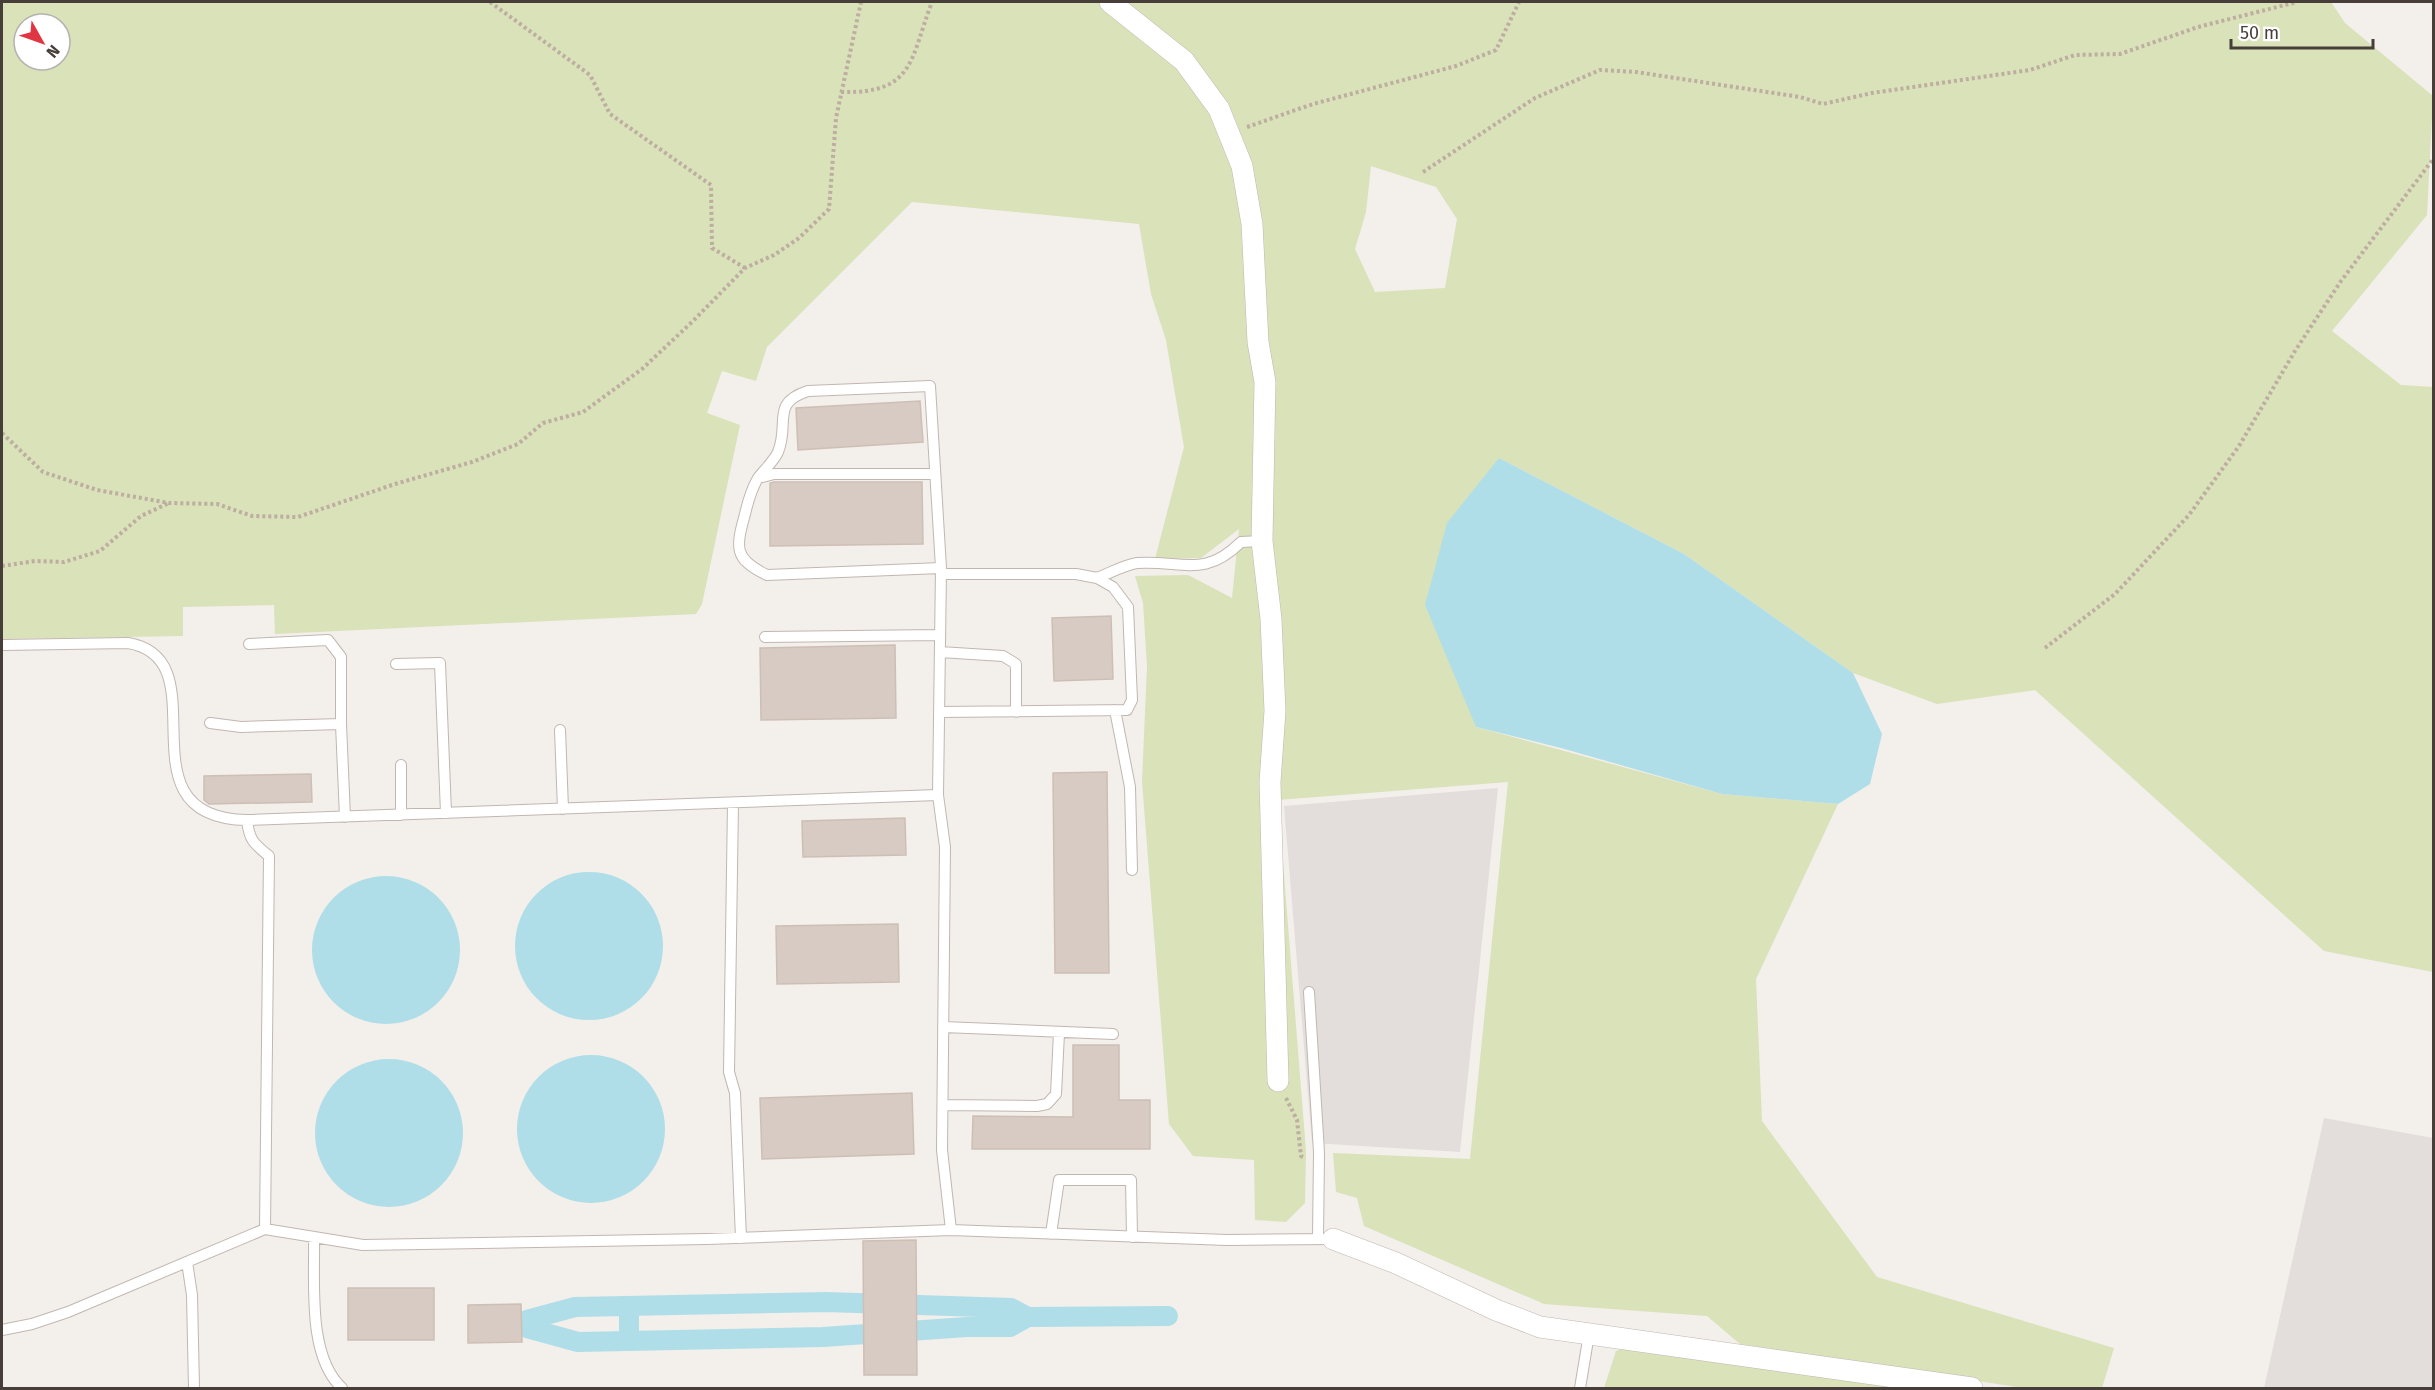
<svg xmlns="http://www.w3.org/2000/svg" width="2435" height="1390" viewBox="0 0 2435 1390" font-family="'Fira Sans',sans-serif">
	<rect width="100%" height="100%" fill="#f3efeb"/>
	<path fill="#e3dedc" d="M 1498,788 L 1460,1152 L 1312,1143 L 1284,806 Z
		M 2324,1118 L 2433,1138 L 2433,1388 L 2264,1388 Z"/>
	<path fill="#d9e2b9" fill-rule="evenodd" d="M 2,2 L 2331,2 L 2345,23 L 2433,96 L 2427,215 L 2332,331 L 2401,385 L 2433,387 L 2433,972 L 2324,951 L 2035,690 L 1937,704 L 1853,673 L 1684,554 L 1499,458 L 1476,727 L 1722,794 L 1838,804 L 1756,979 L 1762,1121 L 1877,1277 L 2114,1348 L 2102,1388 L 2023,1388 L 1740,1344 L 1707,1316 L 1544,1304 L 1364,1226 L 1357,1198 L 1336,1192 L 1333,1153 L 1470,1159 L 1508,782 L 1278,800 L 1306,1151 L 1305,1203 L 1286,1222 L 1255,1220 L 1254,1160 L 1193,1156 L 1169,1124 L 1142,782 L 1147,666 L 1143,603 L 1135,576 L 1188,575 L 1232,598 L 1239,529 L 1201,558 L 1155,559 L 1184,447 L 1166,340 L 1151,294 L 1139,224 L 912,202 L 767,347 L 756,381 L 722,371 L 707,413 L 740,425 L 702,604 L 696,614 L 275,634 L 274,605 L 183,607 L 183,636 L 2,639 ZM 24,24 L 60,24 L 60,60 L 24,60 ZM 1371,166 L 1436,187 L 1457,219 L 1445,288 L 1375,292 L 1355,249 L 1366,212 Z
		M 1635,1344 L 1896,1388 L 1604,1388 L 1616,1351 Z"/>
	<path fill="#afdee8" d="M 1499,458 L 1684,554 L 1853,673 L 1882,734 L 1870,784 L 1838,804 L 1722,794 L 1561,748 L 1476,727 L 1425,605 L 1447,523 Z
		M515 946a74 74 0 1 1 148 0a74 74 0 1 1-148 0Z
		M312 950a74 74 0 1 1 148 0a74 74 0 1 1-148 0Z
		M517 1129a74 74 0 1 1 148 0a74 74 0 1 1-148 0Z
		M315 1133a74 74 0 1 1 148 0a74 74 0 1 1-148 0Z"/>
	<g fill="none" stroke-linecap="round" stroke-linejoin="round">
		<path stroke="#afdee8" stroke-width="20" d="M 629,1306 L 629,1341
			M 527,1320 L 575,1307 L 826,1302 L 1011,1308 L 1028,1317
			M 527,1328 L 578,1342 L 823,1337 L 967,1327 L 1010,1327 L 1028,1317 L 1168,1316"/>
	</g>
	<path fill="#d7cbc4" stroke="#cebfb5" stroke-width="1.5" d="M 920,401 L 923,442 L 798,450 L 796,408 Z
		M 774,482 L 922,482 L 923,544 L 770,546 L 770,483 Z
		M 1111,616 L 1113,679 L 1054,681 L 1052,618 Z
		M 895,645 L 896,718 L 761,720 L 760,648 Z
		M 1107,772 L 1109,973 L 1055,973 L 1053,773 Z
		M 311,774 L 312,802 L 209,804 L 204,800 L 204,776 Z
		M 905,818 L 906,855 L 803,857 L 802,821 Z
		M 898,924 L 899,982 L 777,984 L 776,926 Z
		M 1073,1045 L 1119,1045 L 1119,1100 L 1150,1100 L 1150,1149 L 972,1149 L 973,1116 L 1073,1117 Z
		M 912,1093 L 914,1154 L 762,1159 L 760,1098 Z
		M 916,1240 L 917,1375 L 864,1375 L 863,1241 Z
		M 348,1288 L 434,1288 L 434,1340 L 348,1340 Z
		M 521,1304 L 522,1342 L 468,1343 L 468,1305 Z"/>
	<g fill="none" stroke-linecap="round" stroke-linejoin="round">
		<g stroke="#c1b7b1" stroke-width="12">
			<path id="lane" d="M 935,474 L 774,474 L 758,478 C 751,490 748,501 745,514 C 736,547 733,559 767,575 L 941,568
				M 758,478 C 764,470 774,461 778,452 C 790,423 770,403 808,391 L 930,386 L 941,568 L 938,795 L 945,847 L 942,1150 L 951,1230
				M 1097,578 C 1110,573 1124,565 1137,563 C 1182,560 1204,579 1241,542 L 1262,541
				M 765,637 L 940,635
				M 249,644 L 328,640 L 341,657 L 341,724 L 345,817
				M 2,645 L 128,643 C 224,659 114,818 247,820 L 938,795
				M 940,652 L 1003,656 L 1016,664 L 1016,712
				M 396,664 L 440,663 L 446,813
				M 1115,710 L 1130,787 L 1132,870
				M 939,712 L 1127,710 L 1132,700 L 1128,607 L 1113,587 L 1097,578 L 1076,574 L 941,574
				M 210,723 L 241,727 L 341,724
				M 560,730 L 563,809
				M 401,765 L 401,815
				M 733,803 L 729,1072 L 735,1093 L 741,1238
				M 247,820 C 249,840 254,844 269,856 L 265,1229
				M 1309,992 L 1319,1152 L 1318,1239
				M 943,1027 L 1113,1034
				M 943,1105 L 1037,1106 L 1047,1104 L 1056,1094 L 1059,1033
				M 1051,1234 L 1059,1180 L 1131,1180 L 1132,1237
				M 314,1237 C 315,1282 307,1356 342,1388
				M 187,1262 L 192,1295 L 194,1388
				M 2,1330 L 32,1324 L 68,1312 L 265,1229 L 363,1245 L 707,1239 L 951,1230 L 1227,1240 L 1333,1239
				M 1580,1388 L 1589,1334"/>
		</g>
		<g stroke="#c1b7b1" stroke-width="22">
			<path id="street" d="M 1110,2 L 1184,61 L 1219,109 L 1242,166 L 1252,224 L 1258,342 L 1265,382 L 1262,541 L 1271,619 L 1275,711 L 1270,782 L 1278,1081
				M 1333,1239 L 1396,1263 L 1496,1310 L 1540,1327 L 1972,1388"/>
		</g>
		<path stroke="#beada1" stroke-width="4" stroke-dasharray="3 3" stroke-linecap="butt" d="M 490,2 L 590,75 L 610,114 L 711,185 L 712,248 L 745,268
			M 841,92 C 915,94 910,59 932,2
			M 1247,127 L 1313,104 L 1456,66 L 1496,50 L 1519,2
			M 1423,172 L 1535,98 L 1600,70 L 1636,72 L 1800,97 L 1823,104 L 1872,93 L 2030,70 L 2075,55 L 2120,54 L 2198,27 L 2297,2
			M 2,433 L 43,472 L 97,490 L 169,503 L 217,504 L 252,516 L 298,517 L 395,484 L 472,462 L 518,444 L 543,423 L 583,412 L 642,369 L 692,322 L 745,268 L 774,255 L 799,238 L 829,209 L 836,118 L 861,2
			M 2,566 L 35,561 L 64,562 L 100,551 L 141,516 L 169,503
			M 2045,648 L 2115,594 L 2189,515 L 2239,446 L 2295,351 L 2341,281 L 2434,158
			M 1286,1098 L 1297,1120 L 1301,1156 L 1305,1158"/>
		<use href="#lane" stroke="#fff" stroke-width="10"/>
		<use href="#street" stroke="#fff" stroke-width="21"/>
	</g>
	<rect width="2435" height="1390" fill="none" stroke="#473e39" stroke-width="6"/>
	<g transform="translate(42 42) rotate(130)"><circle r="28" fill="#ffffff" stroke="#b5b2b0" stroke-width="1.5"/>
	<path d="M0-4.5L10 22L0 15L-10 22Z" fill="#e03542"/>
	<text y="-9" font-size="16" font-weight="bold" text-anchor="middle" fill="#473e39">N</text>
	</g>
	<path d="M2231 39v9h142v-9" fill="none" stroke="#473e39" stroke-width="3"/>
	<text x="2240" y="39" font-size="18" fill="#473e39" stroke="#ffffff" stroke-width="4.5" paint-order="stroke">50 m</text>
</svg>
